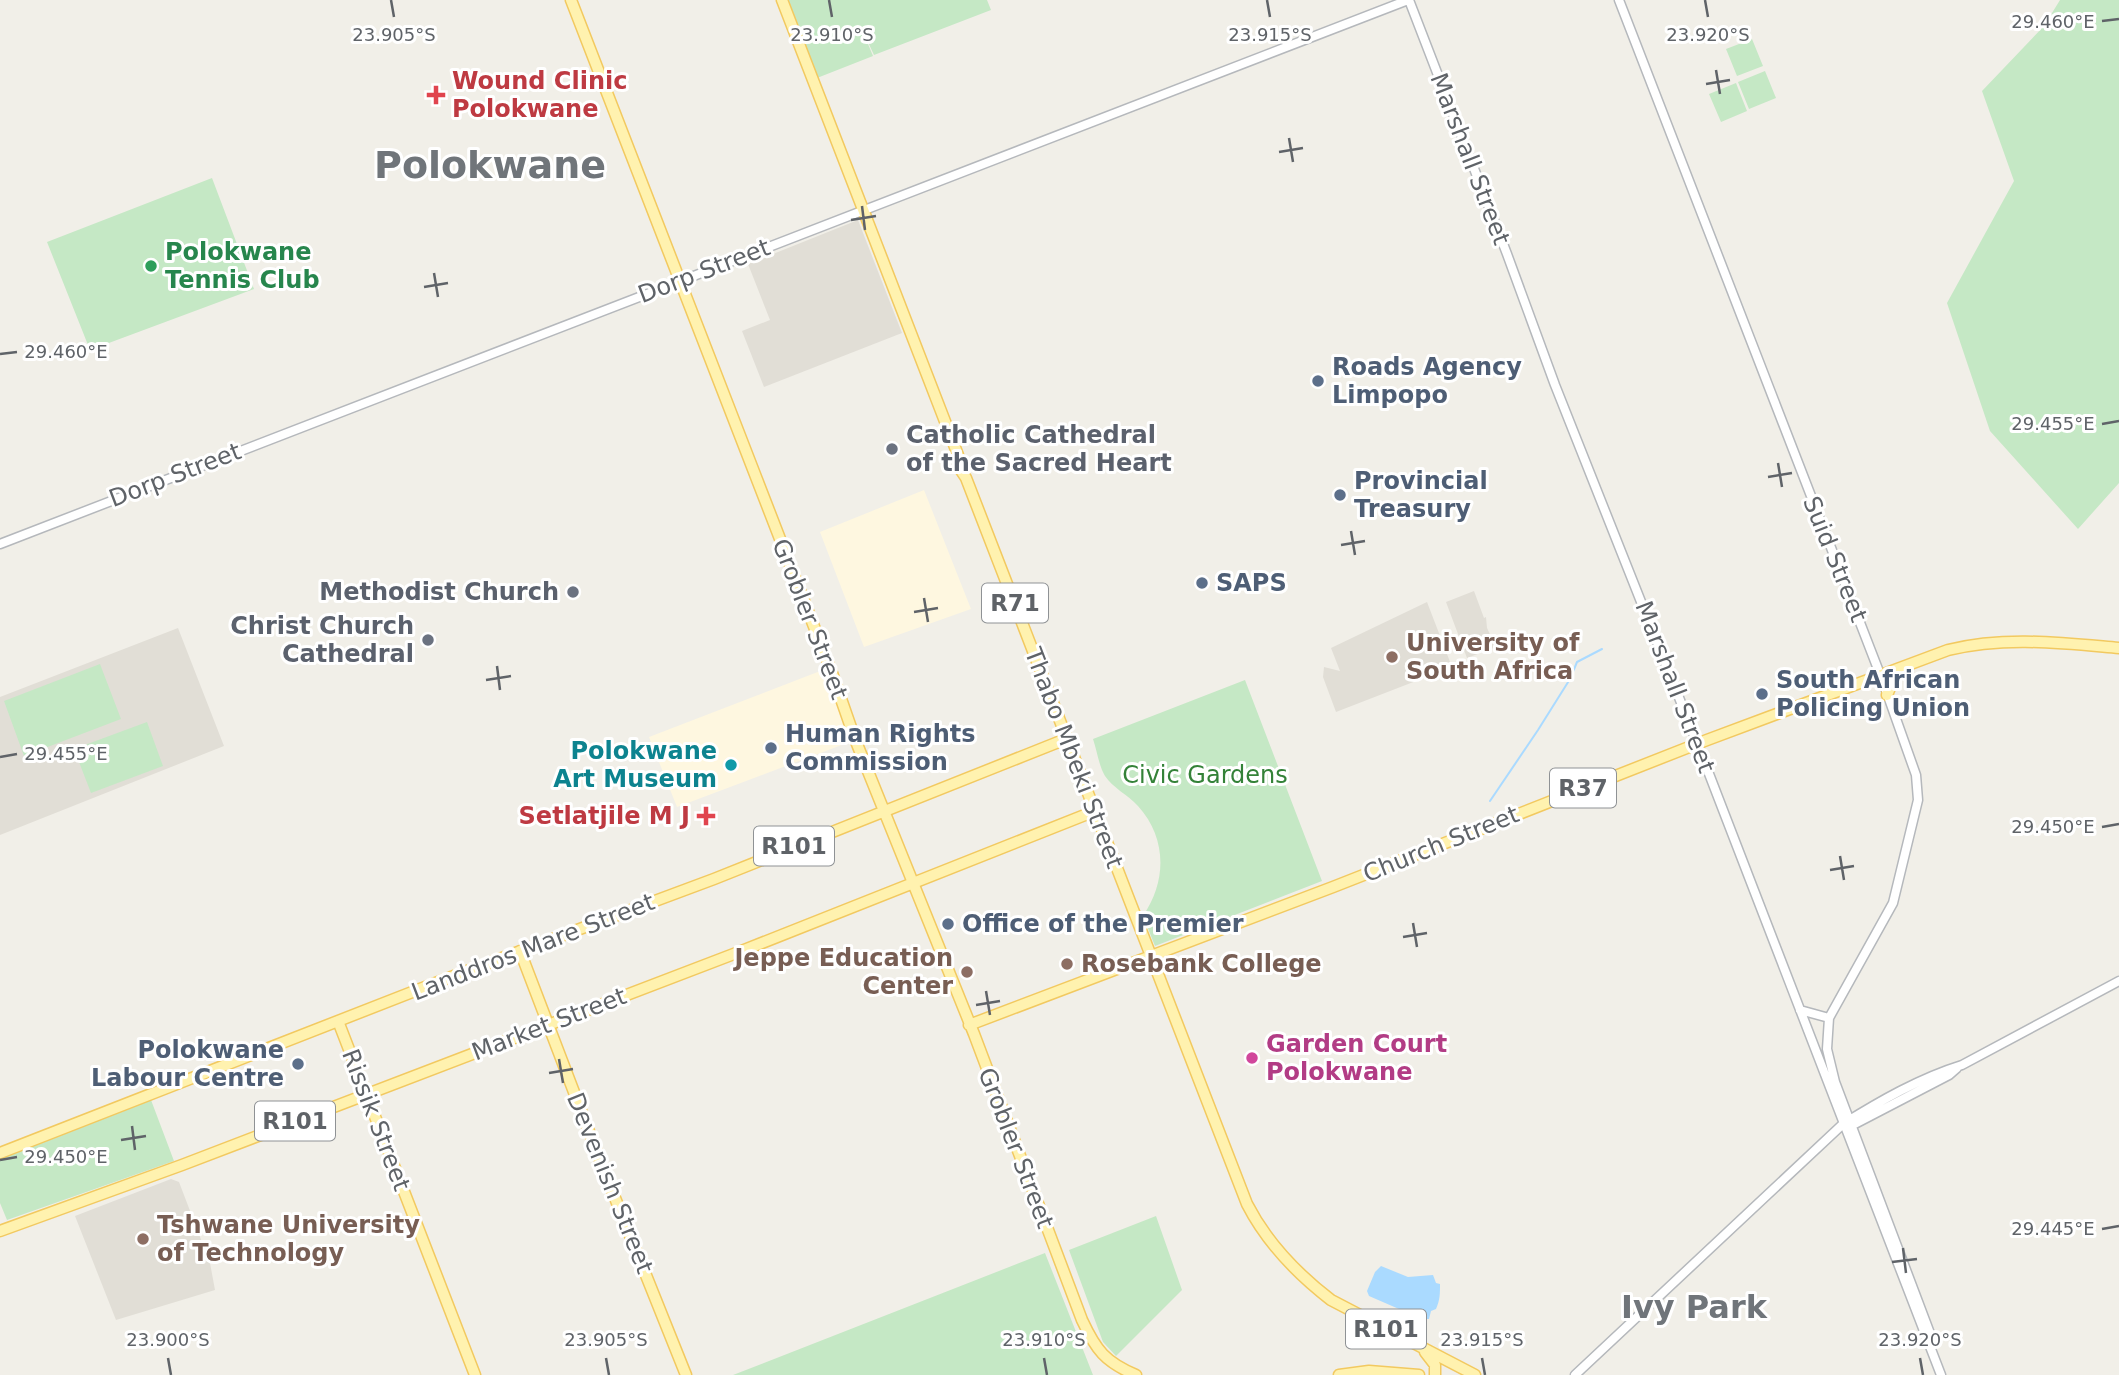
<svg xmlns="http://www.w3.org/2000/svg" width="2119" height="1375" viewBox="0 0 2119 1375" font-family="'DejaVu Sans',sans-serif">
	<rect width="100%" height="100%" fill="#f1efe8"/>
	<path fill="#fef7e0" d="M 924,490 L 971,609 L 864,647 L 820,532 Z
		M 828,668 L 855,740 L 677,807 L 649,737 Z"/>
	<path fill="#e1ded6" d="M 858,220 L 902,333 L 764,387 L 742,331 L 770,320 L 748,264 Z
		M 1474,591 L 1484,618 L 1486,617 L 1487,628 L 1496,647 L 1467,658 L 1446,602 Z
		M 1427,602 L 1452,667 L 1336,712 L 1323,677 L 1324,667 L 1340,671 L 1331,648 Z
		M 178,628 L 224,746 L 0,835 L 0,697 Z
		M 171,1179 L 179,1182 L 210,1263 L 215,1290 L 116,1320 L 75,1216 Z"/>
	<path fill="#c5e8c5" d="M 787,0 L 987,0 L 991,10 L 874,55 L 861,27 L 873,56 L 817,78 Z
		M 2060,0 L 2119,0 L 2119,483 L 2078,529 L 1990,431 L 1947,303 L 2014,181 L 1982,91 L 2044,26 Z
		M 1752,39 L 1763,66 L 1737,76 L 1726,49 Z
		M 1765,71 L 1776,98 L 1749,109 L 1738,82 Z
		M 1736,83 L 1747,111 L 1721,122 L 1709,94 Z
		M 212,178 L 254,289 L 90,350 L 47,242 Z
		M 100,664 L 121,719 L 24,756 L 4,701 Z
		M 1245,680 L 1322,881 L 1155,946 L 1143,916 C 1167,881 1167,838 1138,806 C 1128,795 1113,788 1105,776 C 1099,766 1097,751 1093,739 Z
		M 147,722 L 163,766 L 91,793 L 74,749 Z
		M 151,1100 L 174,1161 L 7,1220 L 0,1203 L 0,1158 Z
		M 1156,1216 L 1182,1290 L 1116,1356 L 1103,1342 L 1069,1250 Z
		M 1045,1253 L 1093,1375 L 733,1375 Z"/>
	<path fill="#aadaff" d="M 1381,1266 L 1408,1277 L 1433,1275 L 1436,1283 L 1440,1284 C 1440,1294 1440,1300 1436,1309 L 1431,1311 L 1429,1319 L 1422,1319 L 1369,1296 L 1367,1291 L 1375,1272 Z"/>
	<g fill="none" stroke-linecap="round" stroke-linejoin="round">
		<path stroke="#aadaff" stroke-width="2" d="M 1490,801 L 1538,730 L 1570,679 L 1577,662 L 1602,649"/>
		<g stroke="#b5b8bc" stroke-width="11">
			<path id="minor" d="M 1409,0 L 1507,254 L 1555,385 L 1701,753 L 1941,1375
				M 1619,0 L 1883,682 L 1916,775 L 1918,800 L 1893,903 L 1829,1018 L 1827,1049 L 1835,1082 L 1931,1336
				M 0,544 L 1408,0
				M 1800,1010 L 1829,1018
				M 1849,1127 L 1949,1075 L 1957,1068
				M 1575,1375 L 1843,1124 C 1880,1101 1920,1078 1962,1065 L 2119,981"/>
		</g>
		<g stroke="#f2c960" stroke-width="13">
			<path id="major" d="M 571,0 L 832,673 L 855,739 L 974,1034 L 1082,1320 C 1096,1350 1105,1362 1136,1375
				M 782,0 L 958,455 L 960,469 L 966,478 L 1247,1204 C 1267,1243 1296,1273 1331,1300 L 1475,1375
				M 1887,695 L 1894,678 L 1904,667
				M 520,951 L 603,1168 L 686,1375
				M 338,1021 L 475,1375
				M 969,1025 L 1333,887 L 1707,740 L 1948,650 C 2005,636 2061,643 2119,648
				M 0,1153 L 443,980 L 714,879 L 1066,739
				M 0,1231 L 182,1165 L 739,952 L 1095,811
				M 1425,1352 L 1435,1365 L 1435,1375
				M 1339,1375 L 1369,1371 L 1419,1375"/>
		</g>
		<use href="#minor" stroke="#fff" stroke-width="8"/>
		<use href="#major" stroke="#fff2af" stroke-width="10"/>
	</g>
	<path fill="none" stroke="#5f6368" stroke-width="2.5" d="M 391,0 L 394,17M 829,0 L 832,17M 1267,0 L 1270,17M 1705,0 L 1708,17M 2102,21 L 2119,19M 1716,70 L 1720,94M 1706,84 L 1730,80M 1289,138 L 1293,162M 1279,152 L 1303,148M 862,206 L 865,230M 851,220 L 876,216M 434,273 L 438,297M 424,287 L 448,283M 0,354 L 17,352M 2102,424 L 2119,421M 1778,463 L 1782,487M 1768,477 L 1792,473M 1351,531 L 1355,555M 1341,545 L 1365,541M 924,598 L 928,622M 914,612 L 938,608M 497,666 L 500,690M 486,680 L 511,676M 0,757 L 17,754M 2102,827 L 2119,824M 1840,856 L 1844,880M 1830,870 L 1854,866M 1413,923 L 1417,947M 1403,937 L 1427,933M 986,991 L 990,1015M 976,1005 L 1000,1001M 559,1059 L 563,1083M 549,1073 L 573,1069M 132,1126 L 135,1150M 121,1140 L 146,1136M 0,1160 L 17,1157M 2102,1229 L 2119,1226M 1903,1248 L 1906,1273M 1892,1262 L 1917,1259M 168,1358 L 171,1375M 606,1358 L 609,1375M 1044,1358 L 1047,1375M 1482,1358 L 1485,1375M 1920,1358 L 1923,1375"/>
	<g fill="#e0444e" stroke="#fff" stroke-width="2.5">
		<path d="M432.5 84.5h7v7h7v7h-7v7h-7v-7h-7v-7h7z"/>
		<path d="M702.5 805.5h7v7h7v7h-7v7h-7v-7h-7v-7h7z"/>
	</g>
	<circle fill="#2e9e5b" stroke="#fff" stroke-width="2.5" cx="151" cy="266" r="7"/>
	<g fill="#5c6f8a" stroke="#fff" stroke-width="2.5">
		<circle cx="1318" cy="381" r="7"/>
		<circle cx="1340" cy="495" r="7"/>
		<circle cx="1202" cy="583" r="7"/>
		<circle cx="1762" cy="694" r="7"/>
		<circle cx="771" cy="748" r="7"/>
		<circle cx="948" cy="924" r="7"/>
		<circle cx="298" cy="1064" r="7"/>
	</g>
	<g fill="#6b7280" stroke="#fff" stroke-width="2.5">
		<circle cx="892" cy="449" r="7"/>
		<circle cx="573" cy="592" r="7"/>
		<circle cx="428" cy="640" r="7"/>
	</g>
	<g fill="#8d6e63" stroke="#fff" stroke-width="2.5">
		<circle cx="1392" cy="657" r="7"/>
		<circle cx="1067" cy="964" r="7"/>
		<circle cx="967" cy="972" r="7"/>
		<circle cx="143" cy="1239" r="7"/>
	</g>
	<circle fill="#0f9aa8" stroke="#fff" stroke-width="2.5" cx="731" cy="765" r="7"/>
	<circle fill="#d1479c" stroke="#fff" stroke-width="2.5" cx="1252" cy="1058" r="7"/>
	<g text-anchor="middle" stroke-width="6" stroke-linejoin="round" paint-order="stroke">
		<g fill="#fff" stroke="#8f9295" stroke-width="2">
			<rect x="982" y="583.5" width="66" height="39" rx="5"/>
			<rect x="1550" y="768.5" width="66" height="39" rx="5"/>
			<rect x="754" y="826.5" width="80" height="39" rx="5"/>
			<rect x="255" y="1101.5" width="80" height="39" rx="5"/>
			<rect x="1346" y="1309.5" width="80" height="39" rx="5"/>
		</g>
		<g font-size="23" font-weight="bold" fill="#5f6368">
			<text x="1015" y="611">R71</text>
			<text x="1583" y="796">R37</text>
			<text x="794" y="854">R101</text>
			<text x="295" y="1129">R101</text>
			<text x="1386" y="1337">R101</text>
		</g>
		<g font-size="24" font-weight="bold" fill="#be3a42" stroke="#fff" text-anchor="start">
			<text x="452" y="89">Wound Clinic<tspan x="452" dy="28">Polokwane</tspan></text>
			<text x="690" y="824" text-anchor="end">Setlatjile M J</text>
		</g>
		<g font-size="24" fill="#5f6368" stroke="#fff">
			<text transform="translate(1470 159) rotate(69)" y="8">Marshall Street</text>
			<text transform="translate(704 271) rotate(-21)" y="8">Dorp Street</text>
			<text transform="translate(175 475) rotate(-21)" y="8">Dorp Street</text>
			<text transform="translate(1835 559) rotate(68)" y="8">Suid Street</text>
			<text transform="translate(810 619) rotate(69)" y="8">Grobler Street</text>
			<text transform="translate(1675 687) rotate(69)" y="8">Marshall Street</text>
			<text transform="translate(1074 758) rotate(69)" y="8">Thabo Mbeki Street</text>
			<text transform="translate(1441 844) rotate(-22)" y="8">Church Street</text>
			<text transform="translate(533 947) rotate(-21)" y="8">Landdros Mare Street</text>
			<text transform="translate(549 1024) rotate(-21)" y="8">Market Street</text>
			<text transform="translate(376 1120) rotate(69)" y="8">Rissik Street</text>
			<text transform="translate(1016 1148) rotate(69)" y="8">Grobler Street</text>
			<text transform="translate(610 1183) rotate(68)" y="8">Devenish Street</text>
		</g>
		<g font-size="24" font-weight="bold" fill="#27864d" stroke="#fff" text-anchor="start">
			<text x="165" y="260">Polokwane<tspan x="165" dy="28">Tennis Club</tspan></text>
		</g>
		<g font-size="24" font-weight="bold" fill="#4e5e75" stroke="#fff" text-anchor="start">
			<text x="1332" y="375">Roads Agency<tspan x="1332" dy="28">Limpopo</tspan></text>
			<text x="1354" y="489">Provincial<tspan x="1354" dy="28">Treasury</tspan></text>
			<text x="1216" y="591">SAPS</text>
			<text x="1776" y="688">South African<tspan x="1776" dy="28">Policing Union</tspan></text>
			<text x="785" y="742">Human Rights<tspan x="785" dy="28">Commission</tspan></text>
			<text x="962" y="932">Office of the Premier</text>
			<text x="284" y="1058" text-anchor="end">Polokwane<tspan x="284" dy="28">Labour Centre</tspan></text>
		</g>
		<g font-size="24" font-weight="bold" fill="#5b616d" stroke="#fff" text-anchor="end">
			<text x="906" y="443" text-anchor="start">Catholic Cathedral<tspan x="906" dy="28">of the Sacred Heart</tspan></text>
			<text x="559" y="600">Methodist Church</text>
			<text x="414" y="634">Christ Church<tspan x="414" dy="28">Cathedral</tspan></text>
		</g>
		<g font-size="24" font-weight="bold" fill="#785e54" stroke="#fff" text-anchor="start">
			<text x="1406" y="651">University of<tspan x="1406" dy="28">South Africa</tspan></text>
			<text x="953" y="966" text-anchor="end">Jeppe Education<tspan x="953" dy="28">Center</tspan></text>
			<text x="1081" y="972">Rosebank College</text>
			<text x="157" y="1233">Tshwane University<tspan x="157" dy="28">of Technology</tspan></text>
		</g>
		<g font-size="24" font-weight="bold" fill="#0d838f" stroke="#fff" text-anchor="end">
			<text x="717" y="759">Polokwane<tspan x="717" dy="28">Art Museum</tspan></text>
		</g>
		<g font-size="24" fill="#348238" stroke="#fff">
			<text x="1205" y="783">Civic Gardens</text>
		</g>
		<g font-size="24" font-weight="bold" fill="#b23c85" stroke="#fff" text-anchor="start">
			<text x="1266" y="1052">Garden Court<tspan x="1266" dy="28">Polokwane</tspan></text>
		</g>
		<g font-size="32" font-weight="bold" fill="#70757a" stroke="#fff">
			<text x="1694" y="1318">Ivy Park</text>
		</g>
		<g font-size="38" font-weight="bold" fill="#70757a" stroke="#fff">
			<text x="490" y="178">Polokwane</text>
		</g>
	</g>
	<g font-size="18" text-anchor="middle" fill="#5f6368" stroke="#fff" stroke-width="6" stroke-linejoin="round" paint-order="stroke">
		<text x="2053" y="28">29.460°E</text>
		<text x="394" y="41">23.905°S</text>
		<text x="832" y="41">23.910°S</text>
		<text x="1270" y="41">23.915°S</text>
		<text x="1708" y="41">23.920°S</text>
		<text x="66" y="358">29.460°E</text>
		<text x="2053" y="430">29.455°E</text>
		<text x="66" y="760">29.455°E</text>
		<text x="2053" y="833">29.450°E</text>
		<text x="66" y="1163">29.450°E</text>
		<text x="2053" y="1235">29.445°E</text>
		<text x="168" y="1346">23.900°S</text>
		<text x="606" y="1346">23.905°S</text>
		<text x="1044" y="1346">23.910°S</text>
		<text x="1482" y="1346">23.915°S</text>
		<text x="1920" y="1346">23.920°S</text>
	</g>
</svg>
